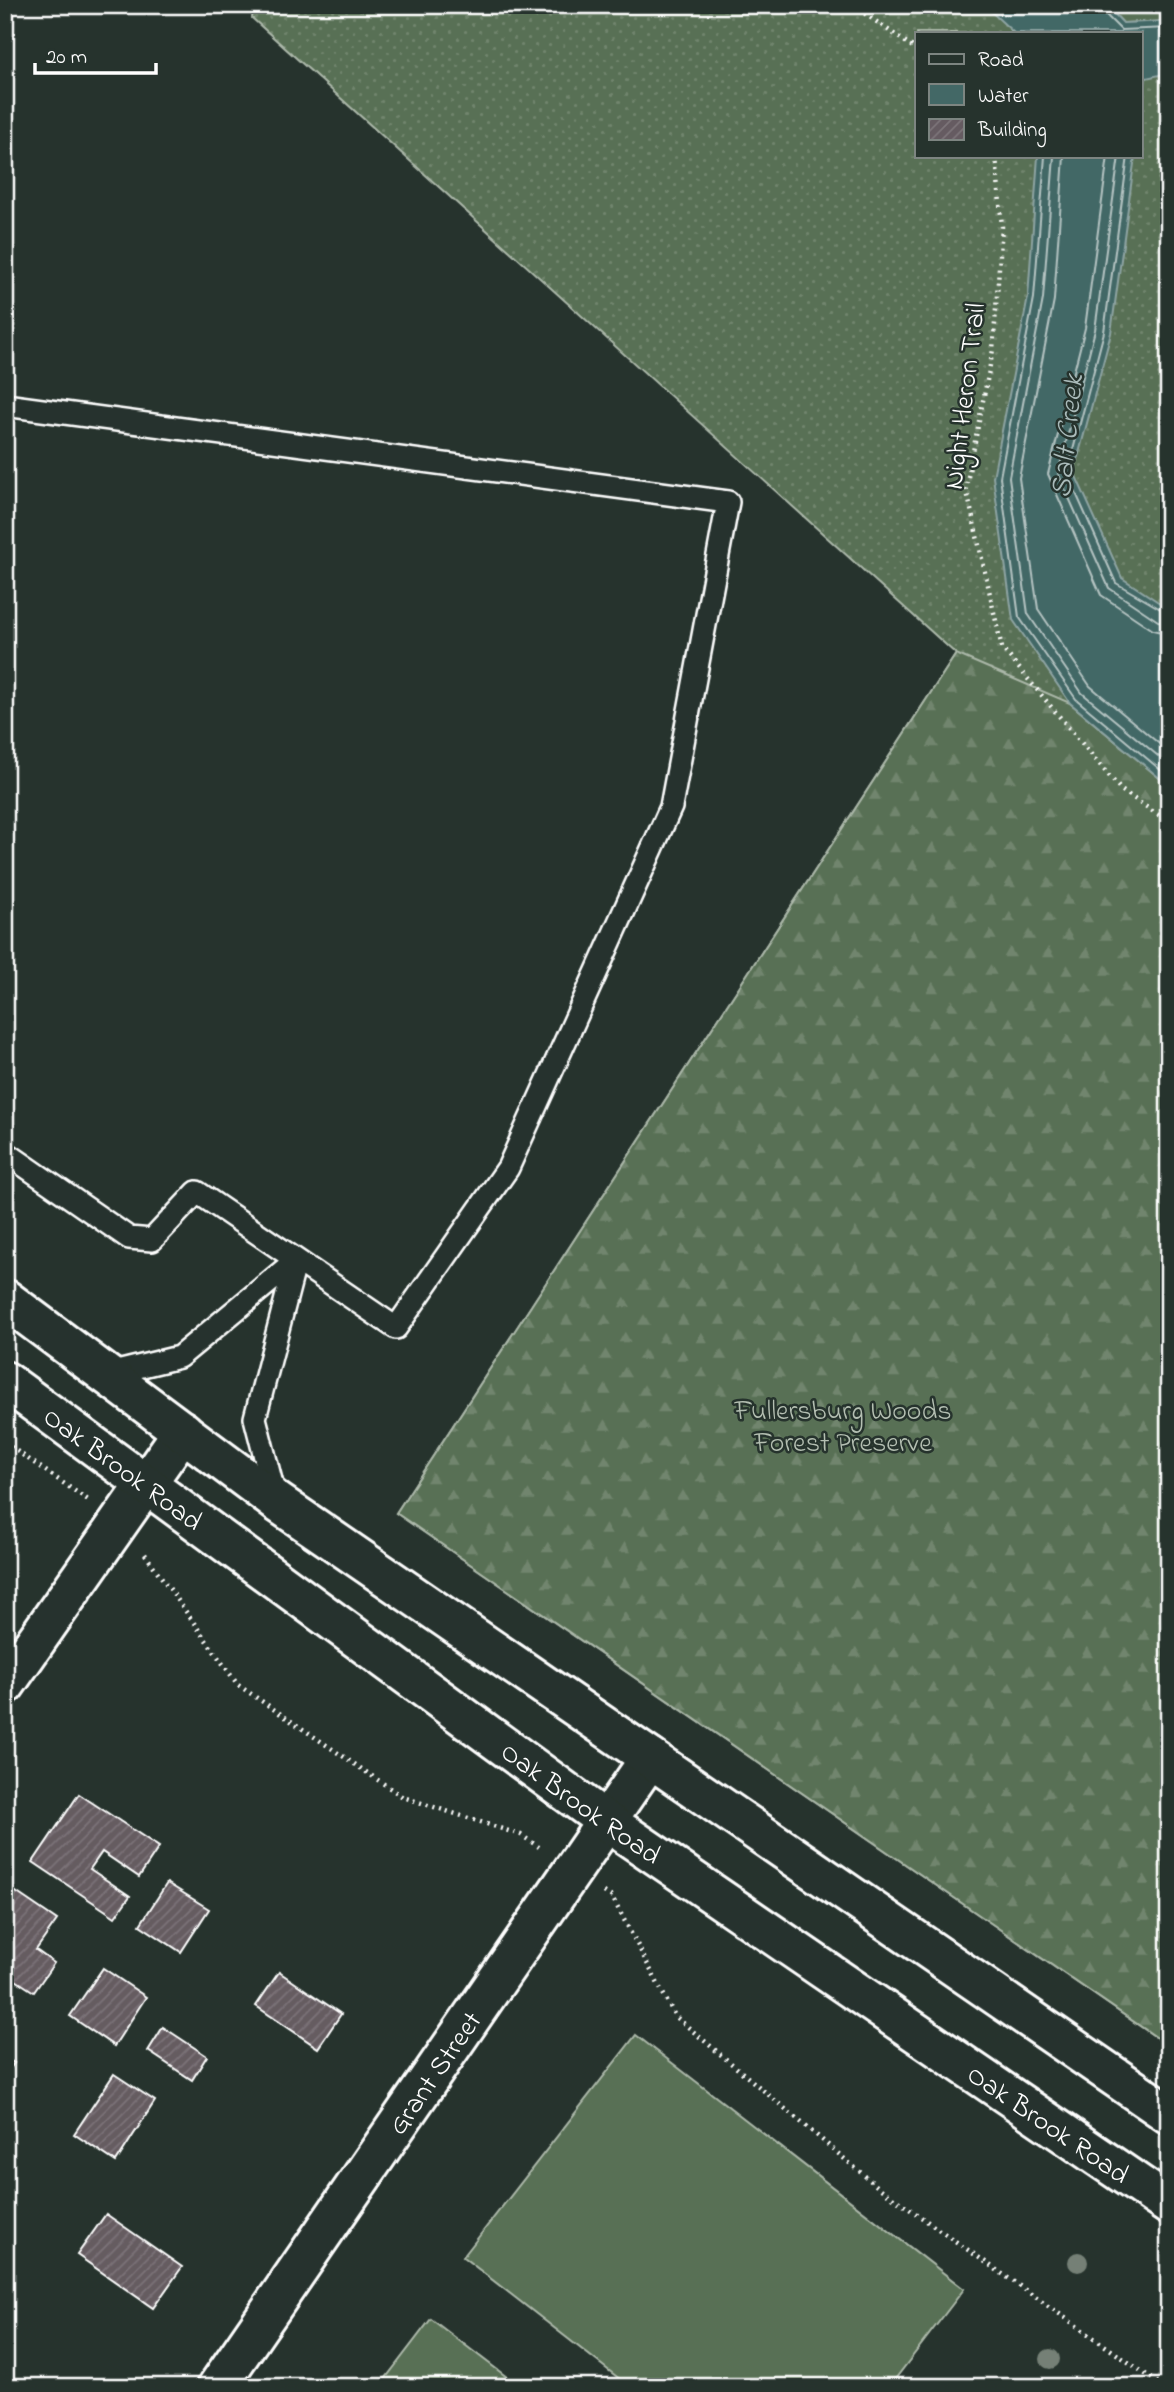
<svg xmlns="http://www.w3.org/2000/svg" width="1174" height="2392" viewBox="0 0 1174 2392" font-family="'Indie Flower',sans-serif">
	<defs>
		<pattern id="grass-dots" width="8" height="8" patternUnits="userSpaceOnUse" patternTransform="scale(1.75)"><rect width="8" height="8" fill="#587054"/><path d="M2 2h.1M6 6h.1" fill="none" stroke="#71856e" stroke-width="1.8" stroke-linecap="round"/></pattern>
		<pattern id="forest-firs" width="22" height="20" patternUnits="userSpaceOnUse" patternTransform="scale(1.75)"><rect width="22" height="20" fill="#587054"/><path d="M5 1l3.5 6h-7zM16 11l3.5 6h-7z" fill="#71856e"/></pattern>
		<pattern id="building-hatch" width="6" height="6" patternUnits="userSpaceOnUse" patternTransform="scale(1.75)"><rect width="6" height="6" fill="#655b61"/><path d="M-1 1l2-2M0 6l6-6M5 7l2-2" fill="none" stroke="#7c7479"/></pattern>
	</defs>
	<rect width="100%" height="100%" fill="#26332d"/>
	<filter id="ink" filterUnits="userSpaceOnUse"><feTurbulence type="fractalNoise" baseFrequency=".0143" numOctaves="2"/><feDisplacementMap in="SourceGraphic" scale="14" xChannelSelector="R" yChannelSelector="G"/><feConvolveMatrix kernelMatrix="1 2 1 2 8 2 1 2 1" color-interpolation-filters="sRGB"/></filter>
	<g filter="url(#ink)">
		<path fill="url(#grass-dots)" stroke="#acb8aa" stroke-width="2" fill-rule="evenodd" d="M 254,5 L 1169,5 L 1169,2046 L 396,1513 L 956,654 L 252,18 ZM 917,33 L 1141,33 L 1141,156 L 917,156 Z"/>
		<path fill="url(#forest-firs)" stroke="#acb8aa" stroke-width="2" d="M 1106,5 L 1169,5 L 1169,21 L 1123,23 Z
			M 956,654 L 1070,703 L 1169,786 L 1169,2046 L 396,1513 Z"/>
		<path fill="#587054" stroke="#acb8aa" stroke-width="2" d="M 636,2035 L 964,2289 L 889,2387 L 630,2387 L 463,2257 Z
			M 431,2319 L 520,2387 L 379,2387 Z"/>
		<path fill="#436866" stroke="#8ea4a3" stroke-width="2" d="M 984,5 L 1106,5 L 1123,23 L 1169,21 L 1169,73 L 1146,78 L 1141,113 L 1141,33 L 1014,33 Z
			M 1038,156 L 1135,156 L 1111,333 L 1074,472 L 1122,578 L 1169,609 L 1169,786 L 1070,703 L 1013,620 L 993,477 L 1028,297 Z"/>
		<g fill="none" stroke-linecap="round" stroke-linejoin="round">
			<path stroke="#b4c3c2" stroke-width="2" d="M 1102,5 L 1104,13 L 1121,30 L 1169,28
				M 1045,156 L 1034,298 L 1000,477 L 1019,617 L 1076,699 L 1169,777
				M 1054,156 L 1043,299 L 1009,477 L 1028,614 L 1082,693 L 1169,765
				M 1064,156 L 1054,300 L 1019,478 L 1038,609 L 1090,686 L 1169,752
				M 1108,156 L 1085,328 L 1048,474 L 1101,595 L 1153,630 L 1169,634
				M 1119,156 L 1095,330 L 1058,473 L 1109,588 L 1158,621 L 1169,623
				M 1128,156 L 1104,332 L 1067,473 L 1116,583 L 1169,614"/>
		</g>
		<path fill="url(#building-hatch)" stroke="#fff" stroke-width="2" d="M 79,1794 L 159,1847 L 139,1877 L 102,1852 L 90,1869 L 130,1896 L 115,1917 L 33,1862 Z
			M 167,1883 L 209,1909 L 181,1952 L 140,1925 Z
			M 10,1888 L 57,1920 L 36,1950 L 54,1963 L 34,1992 L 5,1973 L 5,1895 Z
			M 103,1968 L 146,1997 L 114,2046 L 70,2016 Z
			M 279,1972 L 341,2014 L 318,2048 L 256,2006 Z
			M 163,2027 L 207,2056 L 192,2080 L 148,2051 Z
			M 5,2057 L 14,2063 L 5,2076 Z
			M 114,2074 L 155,2101 L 116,2162 L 74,2134 Z
			M 106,2214 L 182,2267 L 153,2308 L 77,2255 Z"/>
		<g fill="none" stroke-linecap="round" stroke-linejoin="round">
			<g stroke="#fff" stroke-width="26">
				<path id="service" d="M 5,405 L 728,502 L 671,807 L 508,1168 L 396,1328 L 197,1192 L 152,1240 L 129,1238 L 5,1152
					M 109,1374 L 179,1357 L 296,1260 L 255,1418 L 276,1500"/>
			</g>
			<g stroke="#fff" stroke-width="44">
				<g id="minor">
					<path d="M 5,1685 L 183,1431"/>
					<path id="s1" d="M 217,2387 L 650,1758"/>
				</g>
			</g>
			<g stroke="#fff" stroke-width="44">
				<g id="secondary">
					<path d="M 5,1299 L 277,1502 L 1169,2114"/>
					<path id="s2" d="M 5,1381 L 606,1821 L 1169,2205"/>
				</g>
			</g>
			<path stroke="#fff" stroke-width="4.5" stroke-dasharray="2 5" stroke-linecap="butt" d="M 838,5 L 861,11 L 917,50
				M 996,156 L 1002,227 L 993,350 L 966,487 L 1002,648 L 1121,790 L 1169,822
				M 5,1443 L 88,1500
				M 145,1554 L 238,1685 L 403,1797 L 521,1835 L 539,1847
				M 604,1892 L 612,1897 L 675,2016 L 878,2187 L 1164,2387"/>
			<use href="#service" stroke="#26332d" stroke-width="21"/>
			<use href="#minor" stroke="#26332d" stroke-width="38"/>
			<use href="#secondary" stroke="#26332d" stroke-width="38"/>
		</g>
		<g fill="#748076">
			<circle cx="1078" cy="2262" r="10"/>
			<circle cx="1050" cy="2359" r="10"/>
		</g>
	</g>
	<g text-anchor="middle" stroke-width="5" stroke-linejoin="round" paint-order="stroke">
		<g font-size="28" fill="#fff" stroke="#26332d">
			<text transform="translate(963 396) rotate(-83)" y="10">Night Heron Trail</text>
			<text dy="10" stroke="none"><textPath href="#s2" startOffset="147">Oak Brook Road</textPath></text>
			<text dy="10" stroke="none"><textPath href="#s2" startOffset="714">Oak Brook Road</textPath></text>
			<text dy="10" stroke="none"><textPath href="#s1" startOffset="382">Grant Street</textPath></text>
			<text dy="10" stroke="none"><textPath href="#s2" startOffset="1281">Oak Brook Road</textPath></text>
		</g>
		<g font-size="28" fill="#b4bfb2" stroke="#26332d">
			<text x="843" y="1419">Fullersburg Woods<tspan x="843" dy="32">Forest Preserve</tspan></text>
		</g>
		<g font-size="30" font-style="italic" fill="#aabbba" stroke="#26332d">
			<text transform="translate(1066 436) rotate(-84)" y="10">Salt Creek</text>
		</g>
	</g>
	<rect width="1174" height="2392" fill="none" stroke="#26332d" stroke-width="28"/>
	<rect x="14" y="14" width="1146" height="2364" fill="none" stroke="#fff" stroke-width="2.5" filter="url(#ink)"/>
	<rect x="915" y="32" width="228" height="126" fill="#26332d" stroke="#7d8581" stroke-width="2"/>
	<rect x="929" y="54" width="35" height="10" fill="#26332d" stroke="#7d8581" stroke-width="2"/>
	<text x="978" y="66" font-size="21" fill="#ffffff">Road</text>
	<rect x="929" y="84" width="35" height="21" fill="#436866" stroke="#7d8581" stroke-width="2"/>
	<text x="978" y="102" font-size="21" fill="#ffffff">Water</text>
	<rect x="929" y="119" width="35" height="21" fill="url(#building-hatch)" stroke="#7d8581" stroke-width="2"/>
	<text x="978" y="136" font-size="21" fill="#ffffff">Building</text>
	<path d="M35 63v10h121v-10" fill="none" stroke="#ffffff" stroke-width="3.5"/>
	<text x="46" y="63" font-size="21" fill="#ffffff" stroke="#26332d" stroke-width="5" paint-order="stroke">20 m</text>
</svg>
